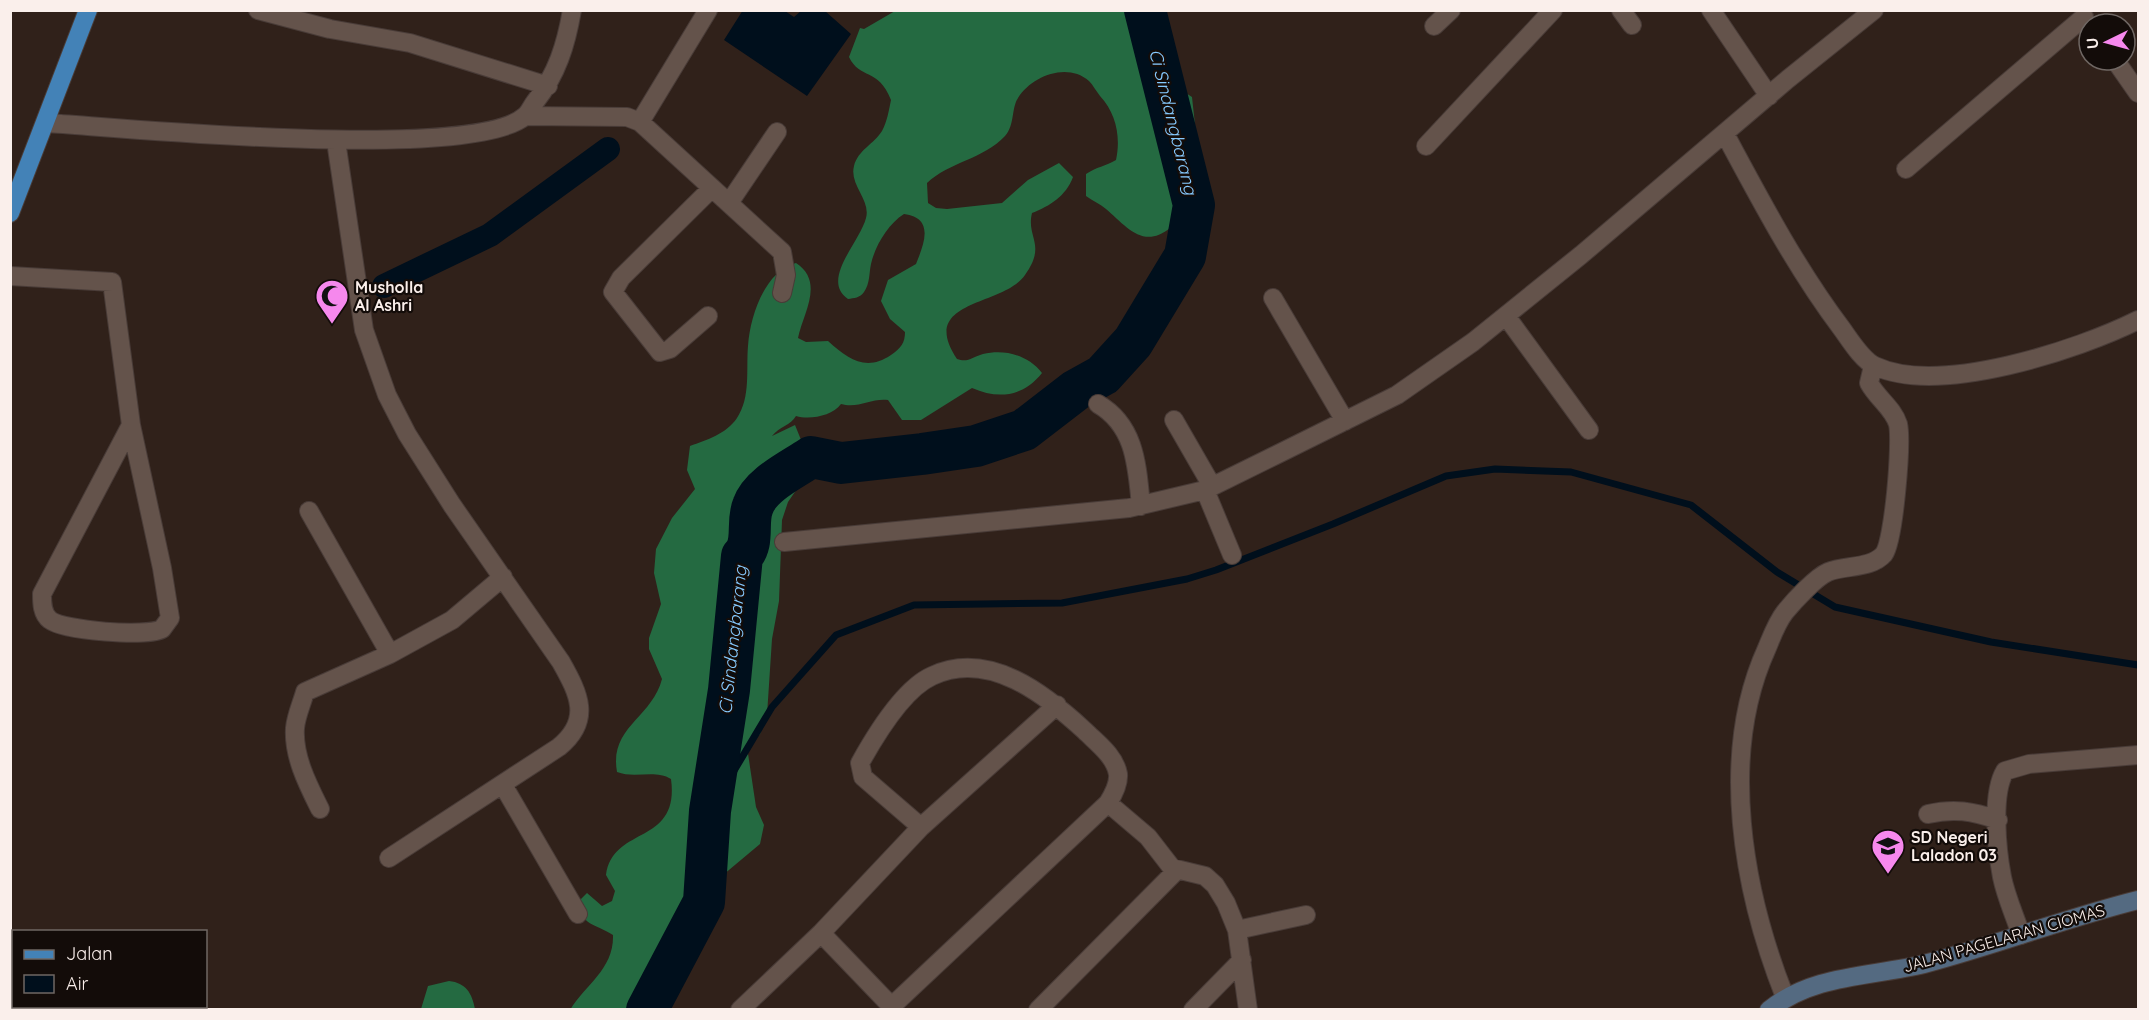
<svg xmlns="http://www.w3.org/2000/svg" width="2149" height="1020" viewBox="0 0 2149 1020" font-family="Quicksand,sans-serif">
	<rect width="100%" height="100%" fill="#30211a"/>
	<path fill="#246a41" d="M 895,11 L 1136,11 C 1142,19 1141,28 1143,38 C 1148,76 1163,78 1192,97 L 1196,134 L 1179,184 L 1170,228 C 1143,250 1126,226 1106,209 C 1100,204 1093,201 1086,196 L 1086,174 C 1096,167 1106,166 1116,160 C 1121,137 1116,113 1100,96 C 1096,91 1093,85 1089,81 C 1067,62 1032,76 1018,98 C 1011,109 1015,125 1005,136 C 984,159 949,162 927,183 L 928,203 L 936,208 L 947,209 L 1002,203 L 1028,180 L 1059,163 L 1073,177 C 1066,196 1050,206 1032,213 C 1026,238 1047,244 1025,275 C 1003,307 917,299 957,359 C 968,363 972,357 983,354 C 1005,349 1028,355 1042,373 C 1024,396 999,400 972,388 L 921,420 L 902,420 L 888,400 C 871,398 858,409 841,404 C 832,416 810,420 796,416 C 791,425 779,427 772,436 L 795,425 L 812,467 L 788,502 L 782,520 L 779,601 L 772,639 L 767,715 L 760,734 L 747,747 L 756,807 L 764,825 L 760,844 L 717,880 L 705,899 L 687,955 L 684,975 L 665,1009 L 570,1010 C 586,984 614,969 613,935 C 595,923 581,927 579,901 L 587,893 L 602,906 L 612,901 L 615,891 L 606,875 C 613,825 680,846 671,779 C 655,769 635,779 617,772 C 609,727 652,718 662,679 L 649,649 L 649,638 L 661,604 L 654,573 L 656,549 L 672,518 L 695,489 L 687,470 L 690,446 C 707,440 726,434 737,418 C 751,397 746,369 748,346 C 750,316 765,271 796,263 C 825,282 803,313 798,338 L 806,342 L 828,341 C 848,359 866,372 891,355 C 901,348 905,343 905,332 L 890,319 L 881,301 L 888,280 L 916,264 C 924,244 935,218 904,214 C 888,224 875,246 871,264 C 869,273 870,284 864,292 C 860,298 854,298 848,299 C 820,280 860,242 866,218 C 871,200 849,185 854,166 C 858,150 874,144 882,131 C 887,122 889,110 891,100 C 878,67 860,80 849,57 L 860,28 L 864,29 Z
		M 449,981 C 466,983 472,993 475,1009 L 421,1009 L 428,986 Z"/>
	<path fill="#000f1c" d="M 743,10 L 785,11 L 794,17 L 801,11 L 825,11 L 851,34 L 807,96 L 724,40 Z"/>
	<g fill="none" stroke-linecap="round" stroke-linejoin="round">
		<path stroke="#000f1c" stroke-width="7" d="M 710,811 L 772,707 L 836,635 L 914,605 L 1062,603 L 1187,579 L 1216,570 L 1333,524 L 1446,476 L 1495,469 L 1571,472 L 1691,505 L 1777,572 L 1835,607 L 1991,642 L 2138,665"/>
		<path stroke="#000f1c" stroke-width="24" d="M 384,286 L 490,235 L 608,149"/>
		<path stroke="#000f1c" stroke-width="42" d="M 647,1010 L 704,902 L 710,811 L 729,690 L 742,556 C 755,543 746,522 753,506 C 761,484 792,470 811,457 L 841,463 L 922,454 L 976,446 L 1024,430 L 1076,390 L 1103,375 L 1133,342 L 1185,256 L 1194,205 L 1145,10"/>
		<g stroke="#493c38" stroke-width="20">
			<path id="minor" d="M 258,10 L 330,29 L 410,43 L 548,86
				M 1621,10 L 1632,25
				M 1711,10 L 1769,96
				M 1434,26 L 1451,10
				M 2115,60 L 2138,93
				M 525,116 L 627,117 L 640,122 L 782,252 L 786,275 L 782,293
				M 640,122 L 708,10
				M 47,123 C 127,128 473,162 525,116 C 529,113 532,106 535,102 C 557,74 566,45 572,10
				M 1725,134 C 1761,201 1796,268 1842,329 C 1850,340 1862,360 1875,366 C 1939,396 2078,350 2138,320
				M 336,141 L 364,330 L 387,395 L 407,434 L 452,505 L 561,662 C 579,694 592,720 559,747 L 389,858
				M 1426,146 L 1553,10
				M 1906,169 L 2084,17
				M 729,203 L 777,132
				M 10,276 L 112,282 L 131,425 L 162,568 L 170,618 L 162,629 C 146,637 64,631 50,620 C 42,614 42,603 42,594 L 131,425
				M 1273,298 L 1345,421
				M 708,316 L 670,349 L 660,352 L 613,292 L 621,278 L 712,188
				M 1506,316 L 1589,430
				M 1098,404 C 1136,426 1137,467 1141,506
				M 1174,420 L 1212,486
				M 1205,490 L 1232,555
				M 309,511 L 390,654
				M 784,542 L 1129,508 L 1205,490 L 1276,455 L 1397,395 L 1473,342 L 1581,255 L 1788,79 L 1874,10
				M 503,785 L 578,914
				M 1108,803 L 1148,837 L 1172,868 L 1205,876 L 1215,885 L 1226,903 L 1237,930 L 1248,1010
				M 320,809 C 308,785 293,756 295,728 C 296,716 302,703 305,692 L 390,654 L 452,620 L 503,577
				M 1928,814 C 1954,808 1972,811 1998,820
				M 1237,930 L 1306,915
				M 821,933 L 895,1010
				M 2021,935 C 2015,916 2006,897 2002,877 C 1997,851 1991,794 2005,771 L 2029,764 L 2138,755
				M 1785,997 C 1743,891 1718,755 1767,648 C 1772,636 1777,622 1785,612 C 1794,601 1816,577 1828,572 C 1845,565 1871,569 1884,554 C 1894,540 1902,442 1898,424 C 1893,408 1877,398 1869,383 L 1873,366
				M 892,1006 L 1108,803 C 1113,795 1119,784 1118,774 C 1115,756 1097,743 1085,731 C 1046,695 989,649 932,676 C 903,689 875,736 860,763 L 863,777 L 921,827
				M 740,1010 L 821,933 L 921,827 L 1057,705
				M 1038,1010 L 1177,870
				M 1193,1010 L 1242,960"/>
		</g>
		<g stroke="#493c38" stroke-width="20">
			<path id="secondary" d="M 1769,1010 C 1814,974 1871,977 1924,964 C 1996,945 2066,918 2138,900"/>
		</g>
		<g stroke="#493c38" stroke-width="20">
			<path id="primary" d="M 10,213 L 88,10"/>
		</g>
		<use href="#minor" stroke="#64534b" stroke-width="18"/>
		<use href="#secondary" stroke="#546a81" stroke-width="18"/>
		<use href="#primary" stroke="#4382b7" stroke-width="18"/>
	</g>
	<defs>
		<g id="mosque-pin" transform="scale(1.725)"><path d="M0 17L-7.5 6A9.5 9.5 0 1 1 7.5 6Z" fill="#f688ed" stroke="#130c09"/><path d="M3.5-4.9A6 6 0 1 0 3.5 4.9A5 5 0 1 1 3.5-4.9Z" fill="#111"/></g>
		<g id="school-pin" transform="scale(1.725)"><path d="M0 17L-7.5 6A9.5 9.5 0 1 1 7.5 6Z" fill="#f688ed" stroke="#130c09"/><path d="M0-5L7-2L0 1L-7-2ZM-4 1L0 2.5L4 1V4Q0 6-4 4Z" fill="#111"/></g>
	</defs>
	<g fill-rule="evenodd">
		<use href="#mosque-pin" x="332" y="296"/>
		<use href="#school-pin" x="1888" y="846"/>
	</g>
	<g text-anchor="middle" stroke-width="4.5" stroke-linejoin="round" paint-order="stroke">
		<g font-size="16" font-weight="bold" fill="#faefeb" stroke="#130c09" text-anchor="start">
			<text x="355" y="293">Musholla<tspan x="355" dy="18">Al Ashri</tspan></text>
			<text x="1911" y="843">SD Negeri<tspan x="1911" dy="18">Laladon 03</tspan></text>
		</g>
		<g font-size="16" fill="#faefeb" stroke="#130c09">
			<text transform="translate(2004 938) rotate(-16)" y="6">JALAN PAGELARAN CIOMAS</text>
		</g>
		<g font-size="18" font-style="italic" fill="#86caff" stroke="#130c09">
			<text transform="translate(1173 122) rotate(76)" y="6">Ci Sindangbarang</text>
			<text transform="translate(733 640) rotate(-84)" y="6">Ci Sindangbarang</text>
		</g>
	</g>
	<rect width="2149" height="1020" fill="none" stroke="#faefeb" stroke-width="24"/>
	<rect x="12" y="930" width="195" height="78" fill="#130c09" stroke="#6f6763" stroke-width="1.5"/>
	<rect x="24" y="950" width="30" height="9" fill="#4382b7" stroke="#6f6763" stroke-width="1.5"/>
	<text x="66" y="960" font-size="18" fill="#faefeb">Jalan</text>
	<rect x="24" y="975" width="30" height="18" fill="#000f1c" stroke="#6f6763" stroke-width="1.5"/>
	<text x="66" y="990" font-size="18" fill="#faefeb">Air</text>
	<g transform="translate(2107 42) rotate(265)"><circle r="28" fill="#130c09" stroke="#6f6763" stroke-width="1.5"/>
	<path d="M0-4.5L10 22L0 15L-10 22Z" fill="#f688ed"/>
	<text y="-9" font-size="16" font-weight="bold" text-anchor="middle" fill="#faefeb">U</text>
	</g>
</svg>
